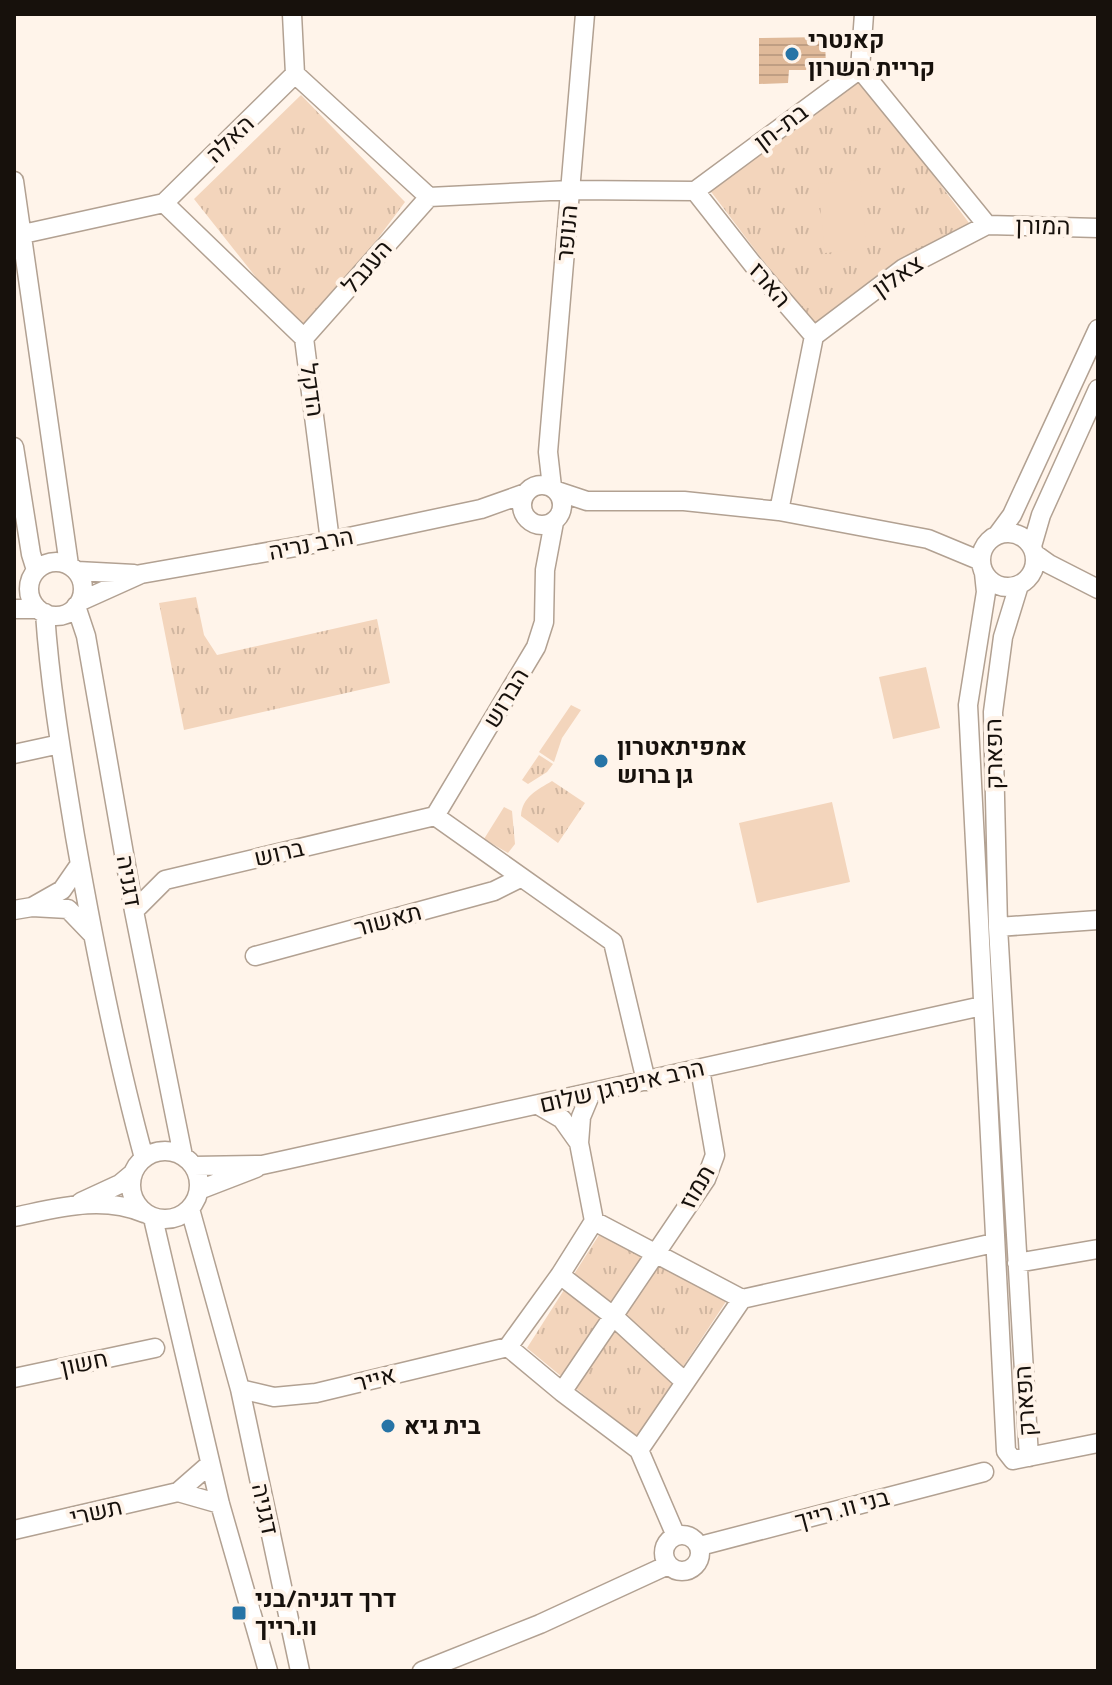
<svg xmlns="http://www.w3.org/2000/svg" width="1112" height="1685" viewBox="0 0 1112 1685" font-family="'Titillium Web',Heebo,sans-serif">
	<defs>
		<pattern id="grass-tufts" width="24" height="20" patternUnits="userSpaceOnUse" patternTransform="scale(2)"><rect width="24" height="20" fill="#f3d5bc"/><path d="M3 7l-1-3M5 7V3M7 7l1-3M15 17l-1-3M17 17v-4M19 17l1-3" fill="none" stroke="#d0b6a0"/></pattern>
		<pattern id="water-rules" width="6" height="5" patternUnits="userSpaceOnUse" patternTransform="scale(2)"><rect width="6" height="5" fill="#dfb999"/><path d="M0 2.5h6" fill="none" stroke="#bf9e83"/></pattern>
	</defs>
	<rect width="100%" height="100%" fill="#fff4ea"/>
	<path fill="url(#grass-tufts)" d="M 860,77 L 969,223 L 815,329 L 709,189 Z
		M 301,95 L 405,202 L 304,338 L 194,199 Z
		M 196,597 L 204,635 L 217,655 L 377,619 L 390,683 L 184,730 L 159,603 Z
		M 539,755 L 553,764 L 547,772 L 528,784 L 522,780 Z
		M 552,781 L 585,803 L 558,843 L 521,816 C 522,797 537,790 552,781 Z
		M 504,807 L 512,811 L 515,844 L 508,853 L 484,839 Z
		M 599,1235 L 727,1300 L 636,1438 L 527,1348 Z"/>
	<path fill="#f3d5bc" d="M 860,180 L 867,248 L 825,253 L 818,184 Z
		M 926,667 L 940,728 L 893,739 L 879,677 Z
		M 571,705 L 581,710 L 562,738 L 554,762 L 539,752 Z
		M 832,802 L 850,882 L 757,903 L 739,823 Z"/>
	<path fill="url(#water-rules)" d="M 825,37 L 826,70 L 789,70 L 788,83 L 759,84 L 759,38 Z"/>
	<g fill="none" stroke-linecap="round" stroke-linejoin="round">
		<g stroke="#b2a192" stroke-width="21">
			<path id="minor" d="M 292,14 L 295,74
				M 860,69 L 864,14
				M 295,74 L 429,197 L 571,190 L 695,191
				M 14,181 L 69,565
				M 695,191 L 860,69 L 987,225
				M 695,191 L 758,271 L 814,336
				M 164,203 L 304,338 L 330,541
				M 164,203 L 295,74
				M 23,234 L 164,203
				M 814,336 L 904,268 L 987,225 L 1098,228
				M 304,338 L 429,197
				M 14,447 L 31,554 L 36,570
				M522 505a20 20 0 1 1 40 0a20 20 0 1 1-40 0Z
				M 552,487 L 548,452 L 585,14
				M 557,491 L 587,501 L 684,501 L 779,511 L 928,539 L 981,561
				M 779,511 L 814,336
				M981 560a27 27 0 1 1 54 0a27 27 0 1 1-54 0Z
				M 998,534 L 1012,515 L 1098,329
				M 1032,546 L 1041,515 L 1098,389
				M 1035,554 L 1049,564 L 1098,589
				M29 589a27 27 0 1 1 54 0a27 27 0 1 1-54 0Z
				M 77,571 L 134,574
				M 984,573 L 986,592 L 968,705 L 1006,1451 L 1013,1460 L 1098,1443
				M 1019,585 L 1003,637 L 993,712 L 998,927 L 1029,1457
				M 81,601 L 141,574 L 330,541 L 481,509 L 526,493
				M 76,606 L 86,636 L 134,911 L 183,1156
				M 14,609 L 38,609
				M 45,613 C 50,688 63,762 75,836 C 94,944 115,1052 144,1158
				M 14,754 L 60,744
				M 435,816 L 613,942 L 646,1081
				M 435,816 L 536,647 L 544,622 L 545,570 L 554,522
				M 32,907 L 62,890 L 80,864
				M 14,910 L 32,907 L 68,909 L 93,935
				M 134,911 L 165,880 L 435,816
				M 998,927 L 1098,920
				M 255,956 L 494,891 L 520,878
				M 591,1093 L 581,1117 L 579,1143 L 594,1221
				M 538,1105 L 562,1119 L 579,1143
				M131 1185a34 34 0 1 1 68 0a34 34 0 1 1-68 0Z
				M 194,1166 L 262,1165 L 285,1160 L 982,1006
				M 199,1190 L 256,1168
				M 81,1202 L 120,1184 L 132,1174
				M 190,1209 L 240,1389 L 300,1671
				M 14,1217 C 58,1208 101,1195 144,1213
				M 153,1218 L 220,1504 L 268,1671
				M 1017,1263 L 1098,1249
				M 560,1275 L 613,1316 L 685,1382
				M 508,1347 L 562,1392 L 639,1450 L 742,1299
				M 14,1378 L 155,1348
				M 240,1389 L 274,1397 L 316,1393 L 508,1347 L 560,1275 L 594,1221 L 742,1299 L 994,1243
				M 562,1392 L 706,1179 L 715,1155 L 700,1069
				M 639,1450 L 676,1536
				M 210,1464 L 178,1492 L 220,1504
				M 14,1530 L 178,1492
				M664 1553a18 18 0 1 1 36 0a18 18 0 1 1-36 0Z
				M 700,1546 L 984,1472
				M 422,1671 L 540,1624 L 668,1565"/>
		</g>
		<use href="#minor" stroke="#fff" stroke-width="18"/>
	</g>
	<g fill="#2774a6" stroke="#fff4ea" stroke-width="3">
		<circle cx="792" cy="54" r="8"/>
		<circle cx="601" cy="761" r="8"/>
		<circle cx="388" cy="1426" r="8"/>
		<rect x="231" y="1605" width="16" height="16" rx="4"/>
	</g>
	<g text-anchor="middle" stroke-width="8" stroke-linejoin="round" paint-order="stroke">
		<g font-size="24" font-weight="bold" fill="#17110c" stroke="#fff4ea" text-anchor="start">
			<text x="808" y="48">קאנטרי<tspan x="808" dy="28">קריית השרון</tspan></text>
			<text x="617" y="755">אמפיתאטרון<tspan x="617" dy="28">גן ברוש</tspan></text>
			<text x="404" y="1434">בית גיא</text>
			<text x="255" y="1607">דרך דגניה/בני<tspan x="255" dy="28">וו.רייך</tspan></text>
		</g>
		<g font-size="24" fill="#17110c" stroke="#fff4ea">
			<text transform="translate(781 127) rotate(-37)" y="8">בת-חן</text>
			<text transform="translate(230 139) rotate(-44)" y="8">האלה</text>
			<text transform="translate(1043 226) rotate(1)" y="8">המורן</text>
			<text transform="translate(567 233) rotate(-85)" y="8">הנופר</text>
			<text transform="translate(367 267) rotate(-49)" y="8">הענבל</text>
			<text transform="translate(898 276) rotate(-34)" y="8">צאלון</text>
			<text transform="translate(770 285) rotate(50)" y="8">הארז</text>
			<text transform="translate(312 390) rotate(82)" y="8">הדקל</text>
			<text transform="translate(311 544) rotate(-11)" y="8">הרב נריה</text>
			<text transform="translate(506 698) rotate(-59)" y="8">הברוש</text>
			<text transform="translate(994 754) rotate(-91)" y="8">הפארק</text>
			<text transform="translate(279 853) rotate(-13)" y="8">ברוש</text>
			<text transform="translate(129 881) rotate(80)" y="8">דגניה</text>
			<text transform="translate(388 920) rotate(-15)" y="8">תאשור</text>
			<text transform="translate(622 1086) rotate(-13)" y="8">הרב איפרגן שלום</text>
			<text transform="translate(697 1187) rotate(-60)" y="8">תמוז</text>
			<text transform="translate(84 1363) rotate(-12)" y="8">חשון</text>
			<text transform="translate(375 1379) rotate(-14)" y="8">אייר</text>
			<text transform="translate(1025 1401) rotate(-94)" y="8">הפארק</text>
			<text transform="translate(265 1509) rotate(78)" y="8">דגניה</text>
			<text transform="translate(842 1509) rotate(-15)" y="8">בני וו. רייך</text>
			<text transform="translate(96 1512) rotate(-13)" y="8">תשרי</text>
		</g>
	</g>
	<rect width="1112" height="1685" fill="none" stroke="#17110c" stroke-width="32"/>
</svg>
